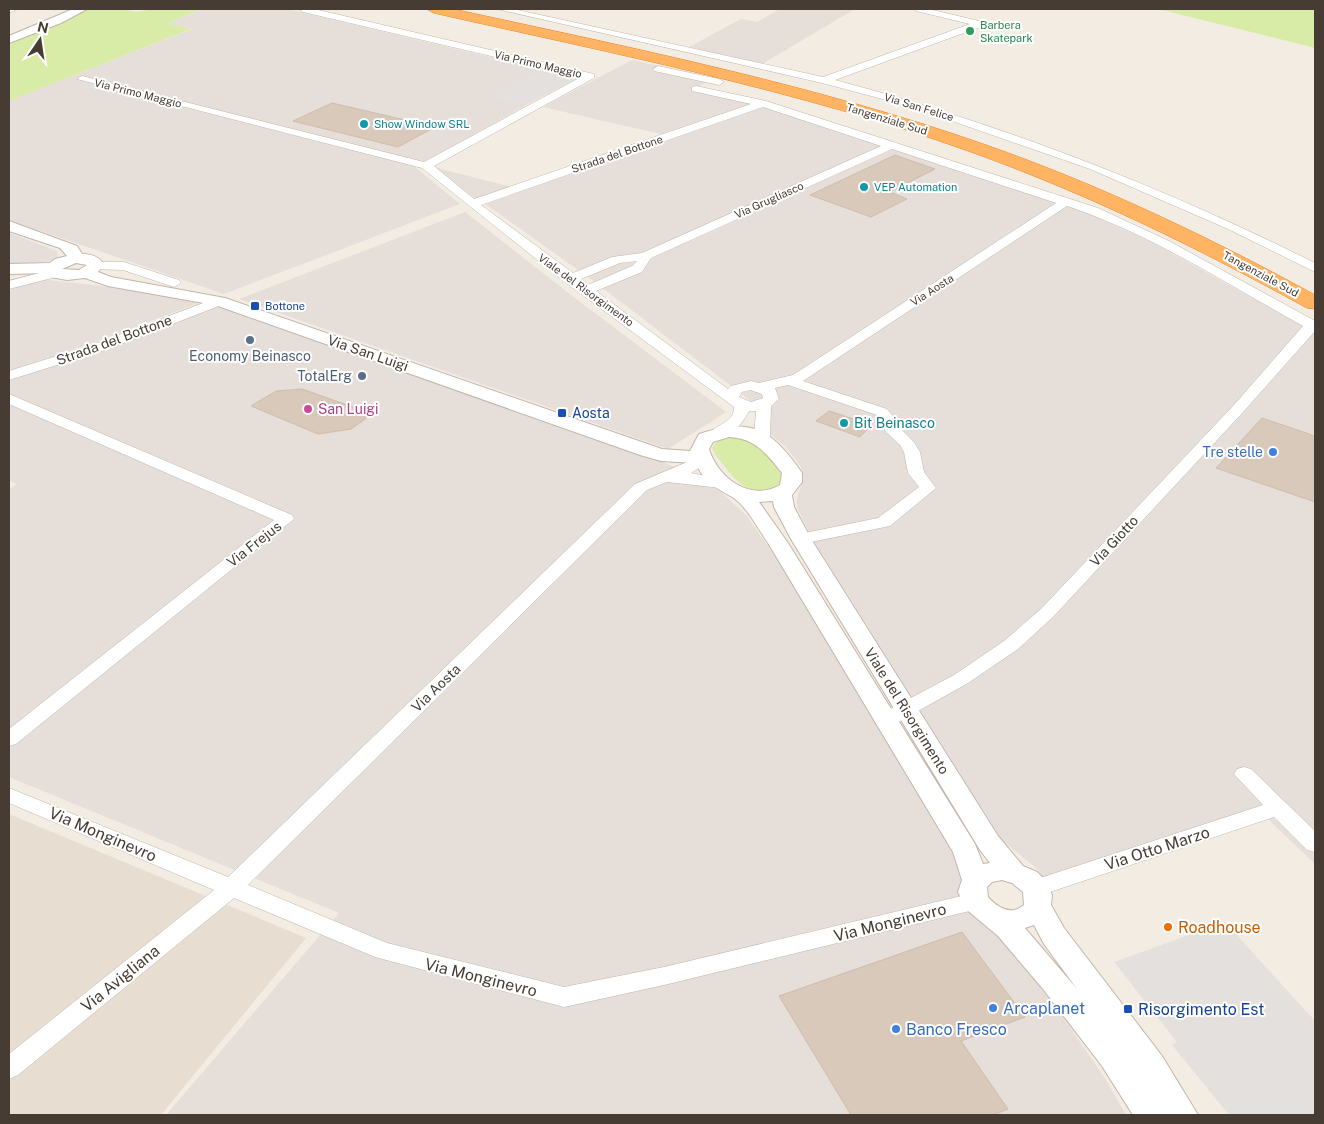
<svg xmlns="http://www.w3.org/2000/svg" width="1324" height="1124" viewBox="0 0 1324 1124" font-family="'Public Sans',sans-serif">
	<rect width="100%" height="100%" fill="#f3ece3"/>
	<path fill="#e8ddd1" d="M 9,814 L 306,938 L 161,1115 L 9,1115 Z"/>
	<path fill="#e5ded9" d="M 204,9 L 287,9 L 545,70 L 490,95 L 528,104 L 415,167 L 460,204 L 224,294 L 9,220 L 9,101 L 192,29 L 167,23 Z
		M 780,9 L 855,9 L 762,64 L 689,47 L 741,19 L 757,22 Z
		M 632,60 L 713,78 L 693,90 L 753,103 L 661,134 L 543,107 Z
		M 762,106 L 1088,213 L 1159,246 L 1315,333 L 1315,864 L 1268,819 L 1053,890 L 1036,868 L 1002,840 L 812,538 L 797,507 L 797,498 L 803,479 L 801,467 L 786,447 L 769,433 L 758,408 L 747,398 L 588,277 L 484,203 Z
		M 438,167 L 441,169 L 512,187 L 476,199 L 437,171 Z
		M 465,212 L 571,295 L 726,412 L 668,449 L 239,299 Z
		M 9,233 L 57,251 L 58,257 L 50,261 L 9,265 Z
		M 39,279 L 94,285 L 203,301 L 97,342 L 9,371 L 9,282 Z
		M 218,305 L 656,459 L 699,478 L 723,494 L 746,515 L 779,562 L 972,884 L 1106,1080 L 1126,1115 L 166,1115 L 339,913 L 9,777 L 9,490 L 17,484 L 9,480 L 9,380 Z"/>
	<path fill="#d8eca8" d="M 83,9 L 123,9 L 136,12 L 154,9 L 203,9 L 167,23 L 191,29 L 9,101 L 9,36 Z
		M 1158,9 L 1315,9 L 1315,48 Z
		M 732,436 L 755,442 L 781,473 L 782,477 L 779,485 C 754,499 740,486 725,467 C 721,461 714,455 712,448 L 719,439 Z"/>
	<path fill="#e3e0dd" d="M 545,70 L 578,78 L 528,104 L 489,95 Z
		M 1225,922 L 1315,1021 L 1315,1115 L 1229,1115 L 1172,1045 L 1177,1042 L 1114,962 Z"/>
	<path fill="#d9c9bb" stroke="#d1bcab" d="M 332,103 L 435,127 L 398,147 L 293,121 Z
		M 895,155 L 935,169 L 890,192 L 907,199 L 871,217 L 810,195 Z
		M 302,389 L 370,413 L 364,420 L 351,429 L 318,434 L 251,406 L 276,391 Z
		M 829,411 L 872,425 L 860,437 L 816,421 Z
		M 1262,418 L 1315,436 L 1315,502 L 1216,468 Z
		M 962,932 L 1025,1017 L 961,1041 L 1008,1109 L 993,1115 L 851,1115 L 779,996 Z"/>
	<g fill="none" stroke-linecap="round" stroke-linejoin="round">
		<g stroke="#c3b5a8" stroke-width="1">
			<path id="minor" d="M 9,9 L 18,9 L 9,13 Z
				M 299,9 L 314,9 L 594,74 L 594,78 L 434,166 L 474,199 L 751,104 L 692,91 L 692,87 L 696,86 L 766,101 L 1098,208 L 1169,241 L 1315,321 L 1315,331 L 1244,411 L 1053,617 L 1018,649 L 968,683 L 893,725 L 886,727 L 879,725 L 876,720 L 879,715 L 954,675 L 1004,641 L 1041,609 L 1234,405 L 1303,326 C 1227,284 1151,234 1067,206 L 803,381 L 887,409 L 898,422 L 899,427 L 914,442 L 920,452 L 924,472 L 936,488 L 890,526 L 801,544 L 795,543 L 792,539 L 795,535 L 878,518 L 919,487 L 908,473 L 904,452 L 900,445 L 886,432 L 877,415 L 788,385 L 775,388 L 779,399 L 771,406 L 770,438 L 768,441 L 756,441 L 754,438 L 756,411 L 749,411 C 742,424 730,441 712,436 L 710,433 C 718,423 734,423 734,407 L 565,282 L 422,168 L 77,79 L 82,76 L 424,162 L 581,77 L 303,12 ZM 763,107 L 881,146 L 642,253 L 612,257 L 573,273 L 481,205 ZM 892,149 L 1056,203 L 793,375 L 759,383 L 751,381 L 731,386 L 728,389 L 596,291 L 642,272 L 651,258 ZM 637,261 L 632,266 L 588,285 L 581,279 L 620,263 ZM 750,390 L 762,394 L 763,398 L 751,402 L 739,397 L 742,392 Z
				M 497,9 L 513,9 L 823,77 L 970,24 L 916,11 L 915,9 L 929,9 L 983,22 L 983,26 L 835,80 C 1001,124 1161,186 1315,263 L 1315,272 L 1228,229 L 1090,169 L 909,106 L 822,83 Z
				M 658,66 L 719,79 L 724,82 L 719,85 L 654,71 L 653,69 Z
				M 95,262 L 124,262 L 179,280 L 181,283 L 174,287 L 123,270 L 90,269 L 88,266 L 90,263 Z
				M 55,269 L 62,273 L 60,276 L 9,289 L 9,281 Z
				M 219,297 L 226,301 L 224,304 L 108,349 L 9,380 L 9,371 L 98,343 Z
				M 9,394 L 292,515 L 294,519 L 16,744 L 9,746 L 9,729 L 274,520 L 9,404 Z
				M 704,455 L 710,457 L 712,460 L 691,473 L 727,480 L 729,483 L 727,486 L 721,488 L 667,482 L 647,490 L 248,885 L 387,943 L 564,987 L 664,967 L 974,893 L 982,896 L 985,902 L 982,908 L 664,985 L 564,1007 L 375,957 L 234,898 L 18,1075 L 9,1079 L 9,1054 L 214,890 L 9,803 L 9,788 L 228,877 L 635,484 Z
				M 1244,767 L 1251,769 L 1315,831 L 1315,852 L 1307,850 L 1274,817 L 1044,894 L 1036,896 L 1028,894 L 1025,888 L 1028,882 L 1263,805 L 1234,774 L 1237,769 Z"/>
		</g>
		<g stroke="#c3b5a8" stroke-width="2">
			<path id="tertiary" d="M 73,9 L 87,9 L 61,23 L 9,43 L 9,36 Z
				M 9,221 L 77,246 L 82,254 C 91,254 98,256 104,264 L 98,272 L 111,277 L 225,298 L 662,449 L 690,451 L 699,434 C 752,417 771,429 802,473 L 802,482 L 792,495 L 794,507 L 811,539 L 998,836 L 1023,866 L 1037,872 L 1046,881 L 1052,895 L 1051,905 L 1064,928 L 1162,1056 L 1198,1115 L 1165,1115 L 1163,1112 L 1165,1115 L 1133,1115 L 1102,1066 L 1043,989 L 998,936 L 967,910 L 958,892 L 962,880 L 953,852 L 768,543 C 758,529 747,506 732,497 C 713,486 707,484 695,463 L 661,461 L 640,455 L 215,305 L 108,286 L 85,278 L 67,280 L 51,277 L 48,273 L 9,274 L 9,264 L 50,263 L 55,259 L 67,256 L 60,248 L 9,231 ZM 76,263 L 87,265 L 79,270 L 62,269 ZM 729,437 C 755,438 767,454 782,473 L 780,485 C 750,502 718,478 709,449 L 713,442 ZM 773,501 L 774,507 L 791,539 L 980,850 L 990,863 L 983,864 L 975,844 L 788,543 L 759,502 ZM 1002,880 L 1012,883 L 1023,892 L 1024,905 C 1011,916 998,908 988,897 L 987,887 L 992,882 ZM 1034,925 L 1044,944 L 1077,989 L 1025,928 Z"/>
		</g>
		<g stroke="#eb8526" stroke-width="1">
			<path id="motorway" d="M 427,9 L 453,9 C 632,48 812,84 986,145 C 1100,185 1209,237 1315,295 L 1315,309 L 1307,308 C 1200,249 1090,195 974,153 C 799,90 615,54 434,13 Z"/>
		</g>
		<use href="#minor" fill="#fff" fill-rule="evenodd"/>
		<use href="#tertiary" fill="#fff" fill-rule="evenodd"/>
		<use href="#motorway" fill="#ffb463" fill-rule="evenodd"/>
	</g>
	<circle fill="#2e9e5b" stroke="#fff" stroke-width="2" cx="970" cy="31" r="5"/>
	<g fill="#0f9aa8" stroke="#fff" stroke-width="2">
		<circle cx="364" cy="124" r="5"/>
		<circle cx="864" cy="187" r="5"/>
		<circle cx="844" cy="423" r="5"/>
	</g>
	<g fill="#1a4fb4" stroke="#fff" stroke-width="2">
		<rect x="250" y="301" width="10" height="10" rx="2.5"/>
		<rect x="557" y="408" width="10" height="10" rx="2.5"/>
		<rect x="1123" y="1004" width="10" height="10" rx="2.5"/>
	</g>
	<g fill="#5c6f8a" stroke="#fff" stroke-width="2">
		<circle cx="250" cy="340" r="5"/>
		<circle cx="362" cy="376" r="5"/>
	</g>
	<circle fill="#d1479c" stroke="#fff" stroke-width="2" cx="308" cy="409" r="5"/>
	<g fill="#3f7fe0" stroke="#fff" stroke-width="2">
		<circle cx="1273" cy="452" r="5"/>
		<circle cx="993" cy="1008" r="5"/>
		<circle cx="896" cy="1029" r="5"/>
	</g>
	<circle fill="#e8710a" stroke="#fff" stroke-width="2" cx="1168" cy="927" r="5"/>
	<g text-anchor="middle" stroke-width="4" stroke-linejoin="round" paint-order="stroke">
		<g font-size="11" fill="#27864d" stroke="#fff" text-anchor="start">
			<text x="980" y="29">Barbera<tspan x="980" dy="13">Skatepark</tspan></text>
		</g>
		<g font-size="11" fill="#463c33" stroke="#fff">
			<text transform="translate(538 64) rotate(13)" y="4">Via Primo Maggio</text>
			<text transform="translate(138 93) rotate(14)" y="4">Via Primo Maggio</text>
			<text transform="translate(919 107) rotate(17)" y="4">Via San Felice</text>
			<text transform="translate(887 119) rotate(17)" y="4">Tangenziale Sud</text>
			<text transform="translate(617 154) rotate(-19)" y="4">Strada del Bottone</text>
			<text transform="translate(769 200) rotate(-24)" y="4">Via Grugliasco</text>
			<text transform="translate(1261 274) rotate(28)" y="4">Tangenziale Sud</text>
			<text transform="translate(586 290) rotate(36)" y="4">Viale del Risorgimento</text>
			<text transform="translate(932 290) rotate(-33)" y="4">Via Aosta</text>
		</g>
		<g font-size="11" fill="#0d838f" stroke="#fff" text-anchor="start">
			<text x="374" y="128">Show Window SRL</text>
			<text x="874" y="191">VEP Automation</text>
		</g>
		<g font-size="11" fill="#164399" stroke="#fff" text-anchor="start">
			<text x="265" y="310">Bottone</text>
		</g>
		<g font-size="14" fill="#463c33" stroke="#fff">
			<text transform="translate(114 340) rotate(-20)" y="5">Strada del Bottone</text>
			<text transform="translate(368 353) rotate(19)" y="5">Via San Luigi</text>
			<text transform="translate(1114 541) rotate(-47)" y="5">Via Giotto</text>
			<text transform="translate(254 544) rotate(-38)" y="5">Via Frejus</text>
			<text transform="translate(436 688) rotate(-44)" y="5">Via Aosta</text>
			<text transform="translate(907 711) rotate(58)" y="5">Viale del Risorgimento</text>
		</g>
		<g font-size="14" fill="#4e5e75" stroke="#fff">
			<text x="250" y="361">Economy Beinasco</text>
			<text x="352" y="381" text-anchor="end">TotalErg</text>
		</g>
		<g font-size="14" fill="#b23c85" stroke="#fff" text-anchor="start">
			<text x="318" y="414">San Luigi</text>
		</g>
		<g font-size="14" fill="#164399" stroke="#fff" text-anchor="start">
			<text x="572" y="418">Aosta</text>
		</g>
		<g font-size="14" fill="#0d838f" stroke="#fff" text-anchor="start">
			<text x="854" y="428">Bit Beinasco</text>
		</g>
		<g font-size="14" fill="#366cbe" stroke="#fff" text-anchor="end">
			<text x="1263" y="457">Tre stelle</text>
		</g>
		<g font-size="16" fill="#463c33" stroke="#fff">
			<text transform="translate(103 834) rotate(23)" y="6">Via Monginevro</text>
			<text transform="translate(1157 848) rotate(-18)" y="6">Via Otto Marzo</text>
			<text transform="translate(890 922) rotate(-14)" y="6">Via Monginevro</text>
			<text transform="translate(481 977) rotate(14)" y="6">Via Monginevro</text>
			<text transform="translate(120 978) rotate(-39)" y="6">Via Avigliana</text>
		</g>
		<g font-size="16" fill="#c56008" stroke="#fff" text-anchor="start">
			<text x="1178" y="933">Roadhouse</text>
		</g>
		<g font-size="16" fill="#366cbe" stroke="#fff" text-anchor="start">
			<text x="1003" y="1014">Arcaplanet</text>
			<text x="906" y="1035">Banco Fresco</text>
		</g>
		<g font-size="16" fill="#164399" stroke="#fff" text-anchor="start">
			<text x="1138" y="1015">Risorgimento Est</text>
		</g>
	</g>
	<rect width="1324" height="1124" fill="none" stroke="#463c33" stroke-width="20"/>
	<g transform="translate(40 40) rotate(13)" stroke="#ffffff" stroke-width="4" paint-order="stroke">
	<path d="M0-4L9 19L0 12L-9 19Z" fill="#463c33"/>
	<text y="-8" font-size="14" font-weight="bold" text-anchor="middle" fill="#463c33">N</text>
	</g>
</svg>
